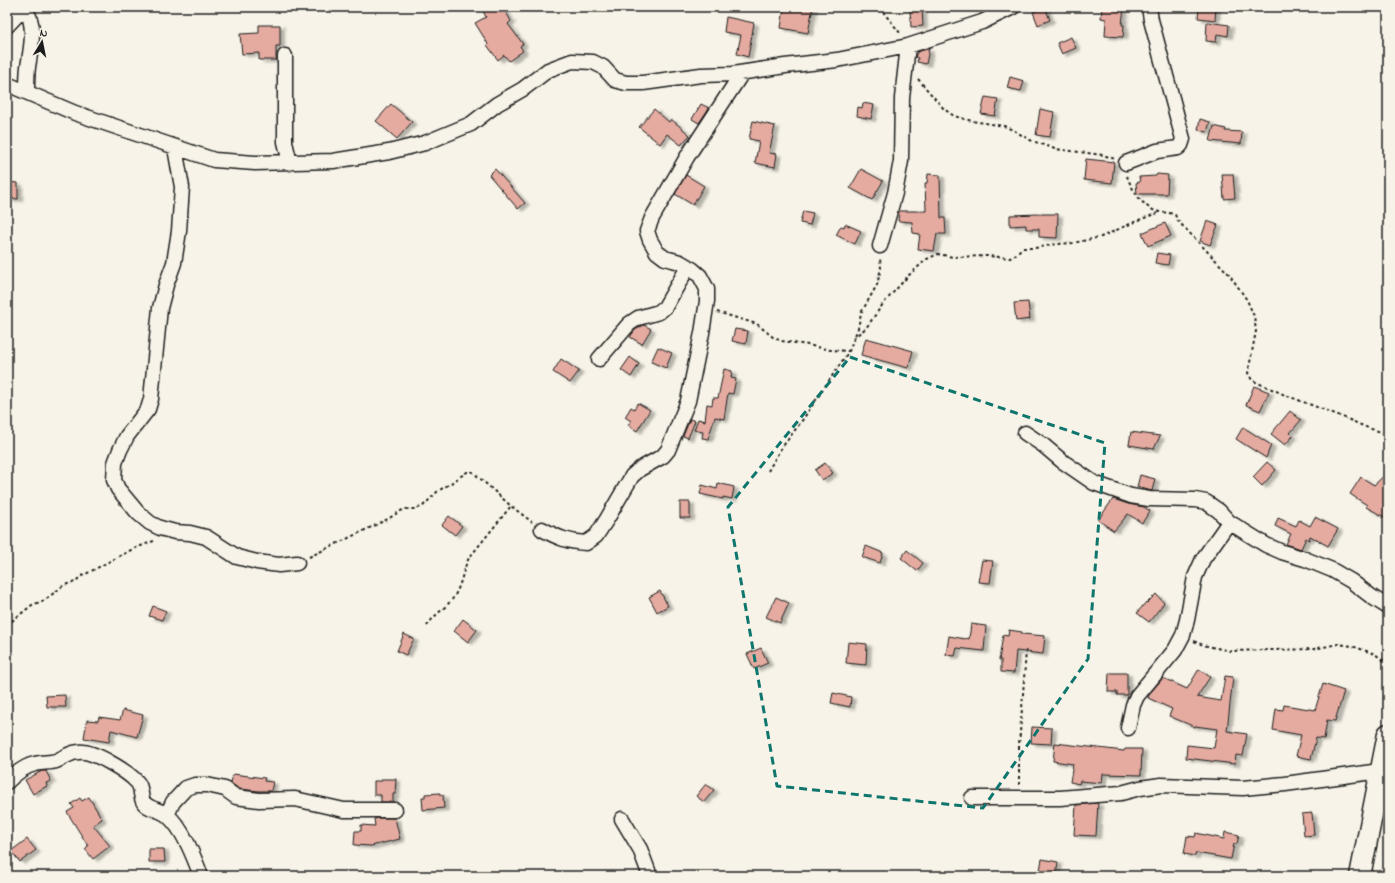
<svg xmlns="http://www.w3.org/2000/svg" width="1395" height="883" viewBox="0 0 1395 883" font-family="'Indie Flower',sans-serif">
	<defs>
		<filter id="shadow"><feDropShadow dx="4.5" dy="2.5" stdDeviation="1" flood-color="#0004"/></filter>
	</defs>
	<rect width="100%" height="100%" fill="#f7f3e8"/>
	<filter id="ink" filterUnits="userSpaceOnUse"><feTurbulence type="fractalNoise" baseFrequency=".025" numOctaves="2"/><feDisplacementMap in="SourceGraphic" scale="8" xChannelSelector="R" yChannelSelector="G"/><feConvolveMatrix kernelMatrix="1 2 1 2 8 2 1 2 1" color-interpolation-filters="sRGB"/></filter>
	<g filter="url(#ink)">
		<path fill="#e5aba0" stroke="#1c1c1c" filter="url(#shadow)" d="M 490,7 L 503,7 L 511,21 L 508,24 L 523,44 L 520,46 L 523,51 L 509,61 L 504,55 L 498,60 L 487,45 L 488,44 L 475,23 L 486,17 L 483,11 Z
			M 784,7 L 813,7 L 808,33 L 781,28 Z
			M 1045,7 L 1050,20 L 1038,25 L 1033,12 Z
			M 1102,7 L 1124,7 L 1122,25 L 1124,25 L 1123,37 L 1105,36 L 1106,19 L 1101,18 Z
			M 1199,7 L 1216,7 L 1215,20 L 1198,18 Z
			M 922,9 L 923,26 L 911,27 L 910,10 Z
			M 726,17 L 754,23 L 748,57 L 737,54 L 741,35 L 724,32 Z
			M 1207,22 L 1229,25 L 1228,36 L 1217,34 L 1216,42 L 1206,41 Z
			M 259,25 L 280,25 L 280,46 L 276,46 L 276,60 L 259,60 L 259,53 L 242,54 L 240,34 L 259,33 Z
			M 1071,37 L 1076,48 L 1062,54 L 1057,43 Z
			M 927,49 L 929,49 L 926,64 L 917,62 L 918,58 L 915,57 L 917,52 Z
			M 1010,77 L 1024,81 L 1021,91 L 1007,88 Z
			M 985,97 L 998,99 L 995,116 L 981,114 Z
			M 863,103 L 874,105 L 871,119 L 857,116 L 858,107 L 862,108 Z
			M 391,104 L 412,122 L 397,139 L 376,121 Z
			M 701,104 L 709,108 L 699,123 L 692,119 Z
			M 654,109 L 669,122 L 671,119 L 690,135 L 681,145 L 667,134 L 660,144 L 639,127 Z
			M 1040,109 L 1054,112 L 1050,137 L 1036,135 Z
			M 1200,119 L 1210,122 L 1207,132 L 1198,130 Z
			M 753,121 L 775,126 L 769,153 L 777,154 L 775,167 L 755,163 L 759,141 L 749,139 Z
			M 1214,126 L 1226,129 L 1225,131 L 1242,132 L 1241,144 L 1210,141 Z
			M 1086,159 L 1114,162 L 1112,183 L 1084,180 Z
			M 495,169 L 525,203 L 518,209 L 489,175 Z
			M 861,169 L 883,181 L 872,200 L 850,188 Z
			M 928,174 L 940,175 L 941,218 L 945,218 L 946,234 L 937,234 L 934,251 L 918,249 L 920,234 L 913,233 L 912,222 L 898,221 L 899,211 L 926,211 L 925,183 L 927,183 Z
			M 1157,174 L 1168,175 L 1167,194 L 1137,194 L 1136,183 L 1140,182 L 1139,177 L 1156,176 Z
			M 1222,174 L 1233,174 L 1235,198 L 1224,199 Z
			M 686,175 L 704,186 L 693,205 L 675,194 Z
			M 7,182 L 18,183 L 18,199 L 7,198 Z
			M 803,211 L 813,213 L 810,225 L 800,223 Z
			M 1039,214 L 1058,214 L 1057,238 L 1039,237 L 1039,229 L 1026,229 L 1026,225 L 1010,226 L 1010,215 Z
			M 1207,221 L 1218,225 L 1210,245 L 1200,241 Z
			M 1165,223 L 1171,236 L 1148,246 L 1142,233 Z
			M 845,224 L 861,231 L 855,244 L 836,235 L 841,226 L 844,227 Z
			M 1157,253 L 1170,255 L 1168,265 L 1155,263 Z
			M 1028,302 L 1030,319 L 1016,321 L 1014,303 Z
			M 644,325 L 651,329 L 642,344 L 630,337 L 635,330 Z
			M 735,329 L 748,331 L 746,344 L 732,341 Z
			M 866,338 L 913,351 L 908,368 L 861,355 Z
			M 658,347 L 672,353 L 666,368 L 651,362 Z
			M 630,357 L 639,364 L 631,377 L 621,370 Z
			M 561,359 L 579,371 L 570,383 L 553,372 Z
			M 724,369 L 732,371 L 731,378 L 736,379 L 733,394 L 728,393 L 724,419 L 715,417 L 708,439 L 702,438 L 703,432 L 694,430 L 698,419 L 705,421 L 707,404 L 712,405 L 713,398 L 718,398 Z
			M 1254,386 L 1269,392 L 1260,411 L 1246,405 Z
			M 638,403 L 650,410 L 637,431 L 628,425 L 631,421 L 625,417 L 631,407 L 634,409 Z
			M 1290,411 L 1301,420 L 1290,433 L 1293,436 L 1285,445 L 1271,434 Z
			M 690,419 L 695,421 L 688,438 L 683,436 Z
			M 1243,427 L 1271,445 L 1266,458 L 1236,439 Z
			M 1131,432 L 1160,436 L 1154,449 L 1129,445 Z
			M 1267,462 L 1276,470 L 1262,486 L 1253,477 Z
			M 825,463 L 833,473 L 822,480 L 815,470 Z
			M 1388,472 L 1388,519 L 1366,507 L 1367,505 L 1350,494 L 1361,477 L 1374,485 Z
			M 1140,475 L 1155,479 L 1152,491 L 1137,487 Z
			M 718,483 L 734,487 L 732,499 L 723,497 L 723,499 L 700,494 L 702,485 L 717,489 Z
			M 1113,499 L 1128,504 L 1144,507 L 1150,511 L 1142,523 L 1128,514 L 1114,531 L 1098,520 Z
			M 680,502 L 690,502 L 690,518 L 680,518 Z
			M 449,516 L 462,526 L 455,535 L 442,525 Z
			M 1315,517 L 1338,529 L 1328,546 L 1310,536 L 1309,540 L 1306,538 L 1301,549 L 1286,544 L 1291,534 L 1275,526 L 1278,518 L 1296,526 L 1299,520 L 1310,526 Z
			M 866,546 L 883,553 L 880,563 L 862,557 Z
			M 907,550 L 923,563 L 917,571 L 901,558 Z
			M 982,560 L 993,561 L 990,583 L 978,582 Z
			M 660,591 L 668,606 L 657,612 L 649,597 Z
			M 1156,594 L 1164,603 L 1149,622 L 1137,613 L 1146,602 L 1147,603 Z
			M 776,597 L 789,603 L 780,623 L 766,617 Z
			M 153,606 L 166,611 L 162,620 L 149,616 Z
			M 463,619 L 477,630 L 468,642 L 454,631 Z
			M 971,624 L 986,626 L 984,651 L 957,648 L 955,656 L 946,655 L 949,636 L 965,639 L 966,638 L 969,639 Z
			M 1009,630 L 1022,632 L 1022,634 L 1045,636 L 1043,654 L 1016,651 L 1014,673 L 1001,672 L 1001,660 L 999,660 L 1003,635 L 1008,636 Z
			M 404,634 L 414,639 L 406,655 L 397,651 Z
			M 848,642 L 867,644 L 866,665 L 846,663 Z
			M 761,648 L 768,663 L 754,669 L 747,654 Z
			M 1199,669 L 1210,677 L 1197,697 L 1221,701 L 1225,676 L 1233,677 L 1227,731 L 1247,734 L 1243,756 L 1236,755 L 1235,764 L 1186,758 L 1187,745 L 1214,748 L 1217,729 L 1195,726 L 1195,727 L 1169,716 L 1172,709 L 1148,698 L 1150,693 L 1163,678 L 1187,689 Z
			M 1109,673 L 1127,673 L 1127,695 L 1117,695 L 1117,692 L 1108,692 Z
			M 1323,684 L 1344,691 L 1335,721 L 1327,720 L 1324,739 L 1316,738 L 1311,759 L 1296,756 L 1301,735 L 1273,730 L 1276,709 L 1283,710 L 1284,705 L 1315,710 Z
			M 833,693 L 851,697 L 850,707 L 831,703 Z
			M 65,695 L 66,707 L 47,707 L 46,696 Z
			M 123,710 L 143,715 L 137,737 L 111,730 L 109,742 L 84,738 L 87,720 L 98,721 L 99,717 L 120,720 Z
			M 1032,727 L 1052,728 L 1051,744 L 1031,743 Z
			M 1055,743 L 1124,751 L 1125,749 L 1142,749 L 1141,775 L 1103,774 L 1102,783 L 1080,781 L 1079,784 L 1070,782 L 1073,764 L 1053,761 Z
			M 42,771 L 46,771 L 51,781 L 46,783 L 47,786 L 33,794 L 25,780 Z
			M 233,774 L 265,778 L 264,781 L 273,782 L 271,791 L 259,791 L 239,789 L 231,783 Z
			M 382,779 L 396,779 L 395,794 L 393,794 L 393,802 L 381,802 L 381,795 L 374,795 L 374,781 L 382,781 Z
			M 706,784 L 714,790 L 704,802 L 696,796 Z
			M 440,793 L 440,795 L 443,795 L 444,808 L 423,810 L 422,797 L 425,797 L 425,794 Z
			M 89,797 L 102,819 L 93,825 L 110,846 L 93,859 L 85,849 L 88,846 L 67,812 L 74,808 L 71,804 L 80,798 L 82,801 Z
			M 1098,803 L 1096,836 L 1074,835 L 1076,805 Z
			M 1312,813 L 1314,835 L 1304,836 L 1302,814 Z
			M 378,818 L 395,818 L 400,839 L 371,846 L 354,845 L 355,831 L 361,831 L 361,825 L 375,826 L 374,819 Z
			M 1225,832 L 1239,835 L 1237,844 L 1234,844 L 1231,859 L 1196,853 L 1195,856 L 1184,854 L 1187,836 L 1195,837 L 1196,833 L 1224,839 Z
			M 27,839 L 36,850 L 20,862 L 11,851 Z
			M 149,849 L 164,849 L 165,862 L 149,862 Z
			M 1042,859 L 1058,862 L 1056,876 L 1039,876 Z"/>
		<g fill="none" stroke-linecap="round" stroke-linejoin="round">
			<g stroke="#1c1c1c" stroke-width="17">
				<path id="street" d="M 24,7 C 37,24 31,47 28,67 C 27,76 27,84 27,92
					M 7,26 L 24,8
					M 285,56 L 285,142 L 290,163
					M 7,84 L 75,113 L 214,160 L 255,163 L 333,161 L 389,152 L 425,143 L 471,124 L 497,104 L 523,89 L 548,70 L 572,61 L 593,62 L 603,67 L 615,80 L 626,83 L 643,83 L 701,75 L 733,74 L 785,66 L 837,60 L 908,46 L 982,22 L 1013,7
					M 175,148 L 182,187 L 179,231 L 174,263 L 166,285 L 160,308 L 151,399 L 148,409 L 127,436 L 120,450 L 115,463 L 114,480 L 118,489 L 138,513 L 150,523 L 160,528 L 175,532 L 190,533 L 206,537 L 237,557 L 257,562 L 279,565 L 297,563
					M 1126,163 L 1157,151 L 1178,148 L 1181,145 L 1183,139 L 1151,20 L 1149,7
					M 880,246 L 895,193 L 901,161 L 902,98 L 908,46
					M 599,359 L 629,324 L 638,318 L 659,312 L 665,307 L 688,267
					M 1025,433 L 1043,445 L 1062,461 L 1094,483 L 1131,496 L 1149,499 L 1195,500 L 1206,502 L 1219,511 L 1229,522 L 1266,545 L 1282,552 L 1305,559 L 1332,570 L 1351,581 L 1372,597 L 1388,607
					M 542,529 C 558,538 569,542 586,543 L 596,536 L 607,519 L 632,476 L 640,469 L 663,456 L 668,450 L 688,401 L 702,333 L 707,301 L 707,289 L 700,276 L 692,269 L 680,262 L 665,258 L 657,252 L 650,240 L 647,231 L 652,218 L 687,157 L 742,73
					M 1128,728 L 1133,705 L 1137,696 L 1175,650 L 1183,635 L 1187,620 L 1195,577 L 1203,559 L 1229,522
					M 7,782 C 15,774 24,766 35,764 C 42,762 50,763 56,761 C 64,758 70,752 79,752 C 93,750 128,772 137,782 C 143,788 139,799 145,804 C 152,810 161,810 167,815 C 183,828 194,857 201,876
					M 972,798 L 1060,798 L 1121,793 L 1140,788 L 1161,785 L 1243,788 L 1285,784 L 1380,771
					M 167,815 L 173,802 L 186,788 L 195,785 L 207,785 L 225,789 L 236,797 L 259,800 L 295,799 L 344,810 L 395,810
					M 622,819 L 640,849 L 650,876"/>
			</g>
			<g stroke="#1c1c1c" stroke-width="23">
				<path id="secondary" d="M 1360,876 L 1388,734"/>
			</g>
			<path stroke="#1c1c1c" stroke-width="2" stroke-dasharray="3 3" stroke-linecap="butt" d="M 879,7 L 901,34
				M 918,79 L 944,109 L 954,116 L 972,121 L 1004,126 L 1015,131 L 1030,140 L 1055,149 L 1103,155 L 1115,159
				M 1127,176 C 1132,190 1144,210 1160,212 C 1166,213 1169,212 1175,215 L 1178,221 L 1229,274 L 1247,300 L 1254,316 L 1256,331 L 1248,373 L 1252,380 L 1256,382 L 1285,395 L 1338,415 L 1368,428 L 1388,434
				M 717,312 L 757,324 L 774,338 L 782,341 L 808,345 L 830,350 L 849,351
				M 853,338 L 866,328 L 883,304 L 908,276 L 927,259 L 938,254 L 953,257 L 987,256 L 1010,258 L 1014,256 L 1022,248 L 1035,248 L 1057,244 L 1073,243 L 1101,237 L 1139,220 L 1158,213
				M 768,471 L 780,450 L 801,422 L 849,351 L 858,328 L 861,313 L 877,285 L 881,268 L 880,259
				M 309,557 L 386,520 L 404,509 L 416,509 L 423,506 L 438,491 L 448,485 L 467,472 L 473,472 L 511,506 L 532,522
				M 7,625 L 32,605 L 45,600 L 64,585 L 75,582 L 80,577 L 131,550 L 156,540
				M 427,626 C 435,613 450,606 456,593 C 462,582 463,569 469,558 L 511,506
				M 1194,641 L 1203,645 L 1230,651 L 1314,649 L 1338,644 L 1352,646 L 1375,654 L 1388,664
				M 1019,785 L 1019,744 L 1022,709 L 1026,650"/>
			<use href="#street" stroke="#f7f3e8" stroke-width="14"/>
			<use href="#secondary" stroke="#f7f3e8" stroke-width="20"/>
		</g>
	</g>
	<path fill="none" stroke="#0f766e" stroke-width="3" stroke-dasharray="8 5" stroke-linejoin="round" d="M 850,357 L 1105,443 L 1088,659 L 983,808 L 777,786 L 728,507 Z"/>
	<rect width="1395" height="883" fill="none" stroke="#f7f3e8" stroke-width="24"/>
	<rect x="12" y="12" width="1371" height="859" fill="none" stroke="#1c1c1c" stroke-width="1.5" filter="url(#ink)"/>
	<g transform="translate(42 42) rotate(10)" stroke="#f7f3e8" stroke-width="3" paint-order="stroke">
	<path d="M0-3L7 15L0 10L-7 15Z" fill="#1c1c1c"/>
	<text y="-6" font-size="11" font-weight="bold" text-anchor="middle" fill="#1c1c1c">N</text>
	</g>
</svg>
